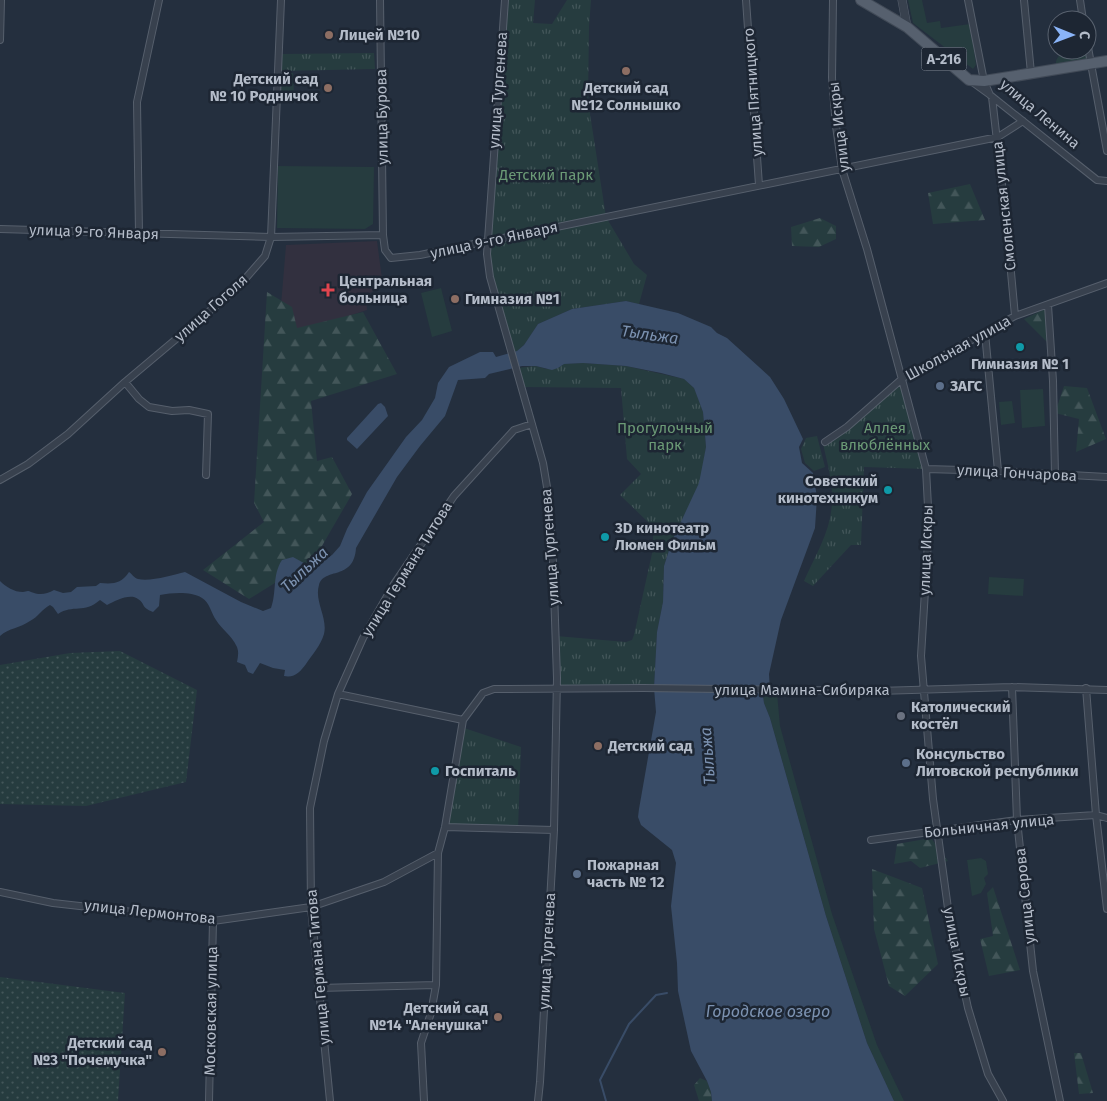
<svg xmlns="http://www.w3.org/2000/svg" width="1107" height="1101" viewBox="0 0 1107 1101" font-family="'Fira Sans',sans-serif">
	<defs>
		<pattern id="forest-firs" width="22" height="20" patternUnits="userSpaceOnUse" patternTransform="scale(1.25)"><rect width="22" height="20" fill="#263c3f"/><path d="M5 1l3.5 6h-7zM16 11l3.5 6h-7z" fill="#435659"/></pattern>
		<pattern id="park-tufts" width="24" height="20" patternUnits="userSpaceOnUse" patternTransform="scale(1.25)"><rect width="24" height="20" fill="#263c3f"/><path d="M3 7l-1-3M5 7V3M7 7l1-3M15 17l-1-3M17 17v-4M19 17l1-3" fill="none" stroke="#435659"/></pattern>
		<pattern id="garden-dots" width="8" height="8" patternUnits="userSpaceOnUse" patternTransform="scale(1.25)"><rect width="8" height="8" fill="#263c3f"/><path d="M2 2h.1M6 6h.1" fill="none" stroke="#435659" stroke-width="1.8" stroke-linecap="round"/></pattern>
	</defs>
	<rect width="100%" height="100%" fill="#242f3e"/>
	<path fill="#32303f" d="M 377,241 L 383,286 L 366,295 L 367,310 L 291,335 L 279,329 L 286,245 Z"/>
	<path fill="#263c3f" d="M 908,0 L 922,0 L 927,23 L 940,21 L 941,28 L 970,24 L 976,65 L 973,69 L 913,23 Z
		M 1086,50 L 1087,61 L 1056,66 C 1054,51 1074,50 1086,50 Z
		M 278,166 L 374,167 L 373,224 L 365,229 L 277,228 Z
		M 441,288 L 452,331 L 432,337 L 421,293 Z
		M 1043,389 L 1045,426 L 1022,428 L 1020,390 Z
		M 1012,401 L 1015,423 L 1001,425 L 999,402 Z
		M 989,577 L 1024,579 L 1023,596 L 988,594 Z
		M 770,691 L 775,691 L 777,693 L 780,726 L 832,914 L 877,1045 L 904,1101 L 894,1101 L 867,1043 L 826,916 L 770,718 L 764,703 L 763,696 Z
		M 981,858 L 986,861 L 988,874 L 984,878 L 986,884 L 981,893 L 972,896 L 967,860 Z"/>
	<path fill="url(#forest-firs)" d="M 970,184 L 985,220 L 933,224 L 928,193 Z
		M 820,218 L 836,226 L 836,239 L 819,247 L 792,246 L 791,227 Z
		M 267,292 L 292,307 L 297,328 L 363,312 L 397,374 L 311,401 L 317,461 L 332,457 L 352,494 L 315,558 L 249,599 L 203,570 L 264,522 L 254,503 Z
		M 1045,309 L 1047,342 L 1024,319 Z
		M 1064,386 L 1087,388 L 1106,439 L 1076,452 L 1079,419 L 1055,413 Z
		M 931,838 L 948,861 L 920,868 L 911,861 L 894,864 L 897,844 Z
		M 872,869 L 922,888 L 938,964 L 905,996 L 889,986 L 874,929 Z
		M 993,887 L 1020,970 L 989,976 L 980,939 L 993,936 L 987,893 Z
		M 1074,1053 L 1081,1053 L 1093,1093 L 1079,1094 Z
		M 700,1078 L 707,1081 L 711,1092 L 712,1101 L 699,1101 L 694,1085 Z"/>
	<path fill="url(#park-tufts)" d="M 505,0 L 535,0 L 533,23 L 552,24 L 567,0 L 591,0 L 589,27 L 588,101 L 606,217 L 634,264 L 647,275 L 639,304 L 626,301 L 572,309 L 538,324 L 524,345 L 517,351 L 512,352 L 490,277 L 487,242 Z
		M 374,53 L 375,69 L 281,71 L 282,54 Z
		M 293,73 L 294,95 L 288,95 L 288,103 L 279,103 L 281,74 Z
		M 583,363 L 626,366 L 684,379 L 694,388 L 703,412 L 706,447 L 700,483 L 672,541 L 664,566 L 663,602 L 657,632 L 654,688 L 557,689 L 556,636 L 626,642 L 632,640 L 634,635 L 653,549 L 653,533 L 649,523 L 620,495 L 641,474 L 627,459 L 621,388 L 522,387 L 517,368 L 536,366 L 546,369 L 558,368 L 563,364 Z
		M 903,378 L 926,469 L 864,467 L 861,545 L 851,545 L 813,586 L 804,581 C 815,556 832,529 832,501 C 833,482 827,462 823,444 Z
		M 817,436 L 825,467 L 814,471 L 805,463 L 801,449 L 806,438 Z
		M 461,727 L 521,747 L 518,829 L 445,827 Z"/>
	<path fill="url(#garden-dots)" d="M 120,651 L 197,690 L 186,782 L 86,806 L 0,804 L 0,665 L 70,653 Z
		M 0,977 L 125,993 L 118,1101 L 0,1101 Z"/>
	<path fill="#394c67" d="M 626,301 L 678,313 L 711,327 L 717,333 L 727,338 L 770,377 L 784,399 L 803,439 L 799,447 L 802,463 L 813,473 L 817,497 L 815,528 L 781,620 L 769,674 L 770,691 L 763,696 L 764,703 L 770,718 L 826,916 L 867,1043 L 894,1101 L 712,1101 L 711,1092 L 707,1081 L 691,1051 L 678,991 L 677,963 L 671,906 L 676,863 L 672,850 L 641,825 L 638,817 L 639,809 L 656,712 L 654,688 L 657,632 L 663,602 L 664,566 L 672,541 L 699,483 L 706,447 L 703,412 L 694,388 L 684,379 L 661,373 L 626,366 L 583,363 L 564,364 L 558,368 L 552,370 L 536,366 L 522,366 L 489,374 L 485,378 L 458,380 L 445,416 L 420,446 L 397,477 L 356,548 C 354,581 324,567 319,585 C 314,601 328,618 324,634 C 321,645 312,655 306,664 C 300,672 295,678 284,676 L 285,670 L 273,668 L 260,663 L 253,674 L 248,672 L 245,665 L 237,662 C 238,657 239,652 237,647 C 231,634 222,630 216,620 C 211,613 210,603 202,598 C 190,591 172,593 160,595 L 159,606 L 153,612 C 140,607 146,604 138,599 C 130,593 115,601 107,605 L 100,600 C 84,614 73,604 58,614 L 53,607 L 50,605 C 42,609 38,617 30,621 C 20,628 9,628 0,636 L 0,581 C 6,587 14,592 23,592 C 26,592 27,590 31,592 C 38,595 46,595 54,590 L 63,593 L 71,592 L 77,587 L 96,586 L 100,583 C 113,584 121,584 129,572 C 132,574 134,578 138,579 C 150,582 173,575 185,572 L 241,602 L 263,611 L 271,608 C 277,592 272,575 282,560 L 293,557 L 311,567 L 332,555 L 340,546 L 347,529 L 367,492 L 406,437 L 422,420 L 435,398 L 438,383 L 449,367 L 480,352 L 493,352 L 496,357 L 517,351 L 524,345 L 538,324 L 572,309 Z
		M 381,403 L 385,407 L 388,416 L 357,449 L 347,440 L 347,438 L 378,404 Z"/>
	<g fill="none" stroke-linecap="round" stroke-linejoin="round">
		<path stroke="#394c67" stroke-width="2" d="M 606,1101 L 600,1080 L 629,1024 L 656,995 L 667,993"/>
		<g stroke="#565f6c" stroke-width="8">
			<path id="minor" d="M 380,0 L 383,235 L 385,250 L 391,258 L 420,255 L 998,137 L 1023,121
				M 505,0 L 487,254 L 490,277 L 543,463 L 549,499 L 553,562 L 557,678 L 554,830 L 540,1082 L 538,1101
				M 746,0 L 759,185
				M 833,0 L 832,78 L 836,126 L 842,169 L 867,249 L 926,469 L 929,525 L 921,656 L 933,799 L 950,923 L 968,1008 L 988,1074 L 1003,1101
				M 968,0 L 984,81 L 990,95 L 1097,180 L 1107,181
				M 1024,0 L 1031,73
				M 1080,0 L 1083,20
				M 0,40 L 1,0
				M 1087,42 L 1107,151
				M 971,81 L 989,94
				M 992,97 L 1007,229 L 1015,316
				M 0,229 L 271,237 L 383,235
				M 139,233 L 137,102 L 159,0
				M 1048,305 L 1053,381 L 1055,475
				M 985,333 L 998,471
				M 125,382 L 139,399 L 149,407 L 172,411 L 189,410 L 208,414 L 206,475
				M 825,442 L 847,427 L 903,378 L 1015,316 L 1107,283
				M 926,469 L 998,471 L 1107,477
				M 0,480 L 28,464 L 68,434 L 125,382 L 238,287 L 265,256 L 271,237 L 281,0
				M 1012,687 L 1017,820 L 1033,971 L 1060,1101
				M 1086,688 L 1096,815 L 1107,909
				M 338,694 L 463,720
				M 445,827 L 554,830
				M 871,840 L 1017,820 L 1096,815 L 1107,818
				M 0,892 L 53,903 L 213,921 L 311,907 L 384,882 L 438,853
				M 319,988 L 436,985
				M 209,1101 L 213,921
				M 330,1101 L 311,907 L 310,808 L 324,741 L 338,694 L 363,638 L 394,584 L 454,496 L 514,430 L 532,424
				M 424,1101 L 421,1043 L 431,1013 L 436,985 L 438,853 L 445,827 L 463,720 L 483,693 L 494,689 L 504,689 L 643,688 L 878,691 L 1012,687 L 1107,690"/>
		</g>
		<g stroke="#565f6c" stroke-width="9">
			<path id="tertiary" d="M 902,0 L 907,27"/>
		</g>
		<g stroke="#414a57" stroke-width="12">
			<path id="primary" d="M 861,0 L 907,27 L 969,80 L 984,81 L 1107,61"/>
		</g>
		<use href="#minor" stroke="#38414e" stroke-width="6"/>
		<use href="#tertiary" stroke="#38414e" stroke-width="8"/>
		<use href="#primary" stroke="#56606e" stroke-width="10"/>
	</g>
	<g fill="#8d6e63" stroke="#1d2633" stroke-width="2">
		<circle cx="329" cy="35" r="5"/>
		<circle cx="626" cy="71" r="5"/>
		<circle cx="328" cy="88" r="5"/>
		<circle cx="455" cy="299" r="5"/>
		<circle cx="598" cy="746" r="5"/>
		<circle cx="498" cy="1017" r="5"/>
		<circle cx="162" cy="1052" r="5"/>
	</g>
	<path fill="#e0444e" stroke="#1d2633" stroke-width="2" d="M325.5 282.5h5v5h5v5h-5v5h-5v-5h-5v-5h5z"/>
	<g fill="#0f9aa8" stroke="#1d2633" stroke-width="2">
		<circle cx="1020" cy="347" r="5"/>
		<circle cx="888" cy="490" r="5"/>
		<circle cx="605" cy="537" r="5"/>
		<circle cx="435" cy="771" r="5"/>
	</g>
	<g fill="#5c6f8a" stroke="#1d2633" stroke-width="2">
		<circle cx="940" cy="386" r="5"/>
		<circle cx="906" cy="763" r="5"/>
		<circle cx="577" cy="874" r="5"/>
	</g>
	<circle fill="#6b7280" stroke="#1d2633" stroke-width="2" cx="901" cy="716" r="5"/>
	<g text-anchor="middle" stroke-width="5" stroke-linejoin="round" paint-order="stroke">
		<rect fill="#1d2633" stroke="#878f9c" stroke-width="1" x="921.5" y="47.5" width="45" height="23" rx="4"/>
		<g font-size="14" font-weight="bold" fill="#b4bcc9">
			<text x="944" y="64">А-216</text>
		</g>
		<g font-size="15" font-weight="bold" fill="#b4bcc9" stroke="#1d2633" text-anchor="start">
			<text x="339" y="40">Лицей №10</text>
			<text x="318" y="84" text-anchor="end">Детский сад<tspan x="318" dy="17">№ 10 Родничок</tspan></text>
			<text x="626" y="93" text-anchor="middle">Детский сад<tspan x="626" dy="17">№12 Солнышко</tspan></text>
			<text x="339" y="286">Центральная<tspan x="339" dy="17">больница</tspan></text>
			<text x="465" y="304">Гимназия №1</text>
			<text x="1020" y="369" text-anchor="middle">Гимназия № 1</text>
			<text x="950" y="391">ЗАГС</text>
			<text x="878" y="486" text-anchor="end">Советский<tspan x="878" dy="17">кинотехникум</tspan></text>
			<text x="615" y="533">3D кинотеатр<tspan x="615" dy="17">Люмен Фильм</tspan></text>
			<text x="911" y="712">Католический<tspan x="911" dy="17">костёл</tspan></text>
			<text x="608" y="751">Детский сад</text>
			<text x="916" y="759">Консульство<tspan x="916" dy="17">Литовской республики</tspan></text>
			<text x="445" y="776">Госпиталь</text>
			<text x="587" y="870">Пожарная<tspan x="587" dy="17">часть № 12</tspan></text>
			<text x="488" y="1013" text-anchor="end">Детский сад<tspan x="488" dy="17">№14 "Аленушка"</tspan></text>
			<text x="152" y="1048" text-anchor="end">Детский сад<tspan x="152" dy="17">№3 "Почемучка"</tspan></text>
		</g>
		<g font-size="15" fill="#b4bcc9" stroke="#1d2633">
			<text transform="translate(498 90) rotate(-86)" y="5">улица Тургенева</text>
			<text transform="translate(753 92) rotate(-94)" y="5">улица Пятницкого</text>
			<text transform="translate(1040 114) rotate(40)" y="5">улица Ленина</text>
			<text transform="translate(382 117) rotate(-91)" y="5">улица Бурова</text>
			<text transform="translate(839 127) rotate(-97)" y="5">улица Искры</text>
			<text transform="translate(1004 206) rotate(-96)" y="5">Смоленская улица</text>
			<text transform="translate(94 232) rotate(2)" y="5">улица 9-го Января</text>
			<text transform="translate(494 240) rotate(-12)" y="5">улица 9-го Января</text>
			<text transform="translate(211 308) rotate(-42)" y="5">улица Гоголя</text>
			<text transform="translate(958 348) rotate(-29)" y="5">Школьная улица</text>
			<text transform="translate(1017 473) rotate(3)" y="5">улица Гончарова</text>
			<text transform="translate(550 547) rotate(-94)" y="5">улица Тургенева</text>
			<text transform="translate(926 550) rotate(-88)" y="5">улица Искры</text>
			<text transform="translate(407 569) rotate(-58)" y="5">улица Германа Титова</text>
			<text x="802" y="695">улица Мамина-Сибиряка</text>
			<text transform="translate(989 826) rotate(-6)" y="5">Больничная улица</text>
			<text transform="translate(1025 896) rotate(-96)" y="5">улица Серова</text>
			<text transform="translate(150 912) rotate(6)" y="5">улица Лермонтова</text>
			<text transform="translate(547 951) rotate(-87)" y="5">улица Тургенева</text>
			<text transform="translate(957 952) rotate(79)" y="5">улица Искры</text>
			<text transform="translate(318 967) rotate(-95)" y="5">улица Германа Титова</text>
			<text transform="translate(211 1011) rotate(-89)" y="5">Московская улица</text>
		</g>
		<g font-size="15" fill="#6b9a76" stroke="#1d2633">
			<text x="546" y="180">Детский парк</text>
			<text x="665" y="433">Прогулочный<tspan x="665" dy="17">парк</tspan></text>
			<text x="885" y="433">Аллея<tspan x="885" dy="17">влюблённых</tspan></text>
		</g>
		<g font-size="16" font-style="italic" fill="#7c92b1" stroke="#1d2633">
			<text transform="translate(650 334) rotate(8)" y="6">Тыльжа</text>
			<text transform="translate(304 569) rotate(-43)" y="6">Тыльжа</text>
			<text transform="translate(707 756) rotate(-94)" y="6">Тыльжа</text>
			<text x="768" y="1017">Городское озеро</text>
		</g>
	</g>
	<g transform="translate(1072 35) rotate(91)"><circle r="24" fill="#1d2633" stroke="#59626f"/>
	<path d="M0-4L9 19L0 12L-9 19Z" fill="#8ab4f8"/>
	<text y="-8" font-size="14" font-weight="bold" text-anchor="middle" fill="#b4bcc9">С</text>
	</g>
</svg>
